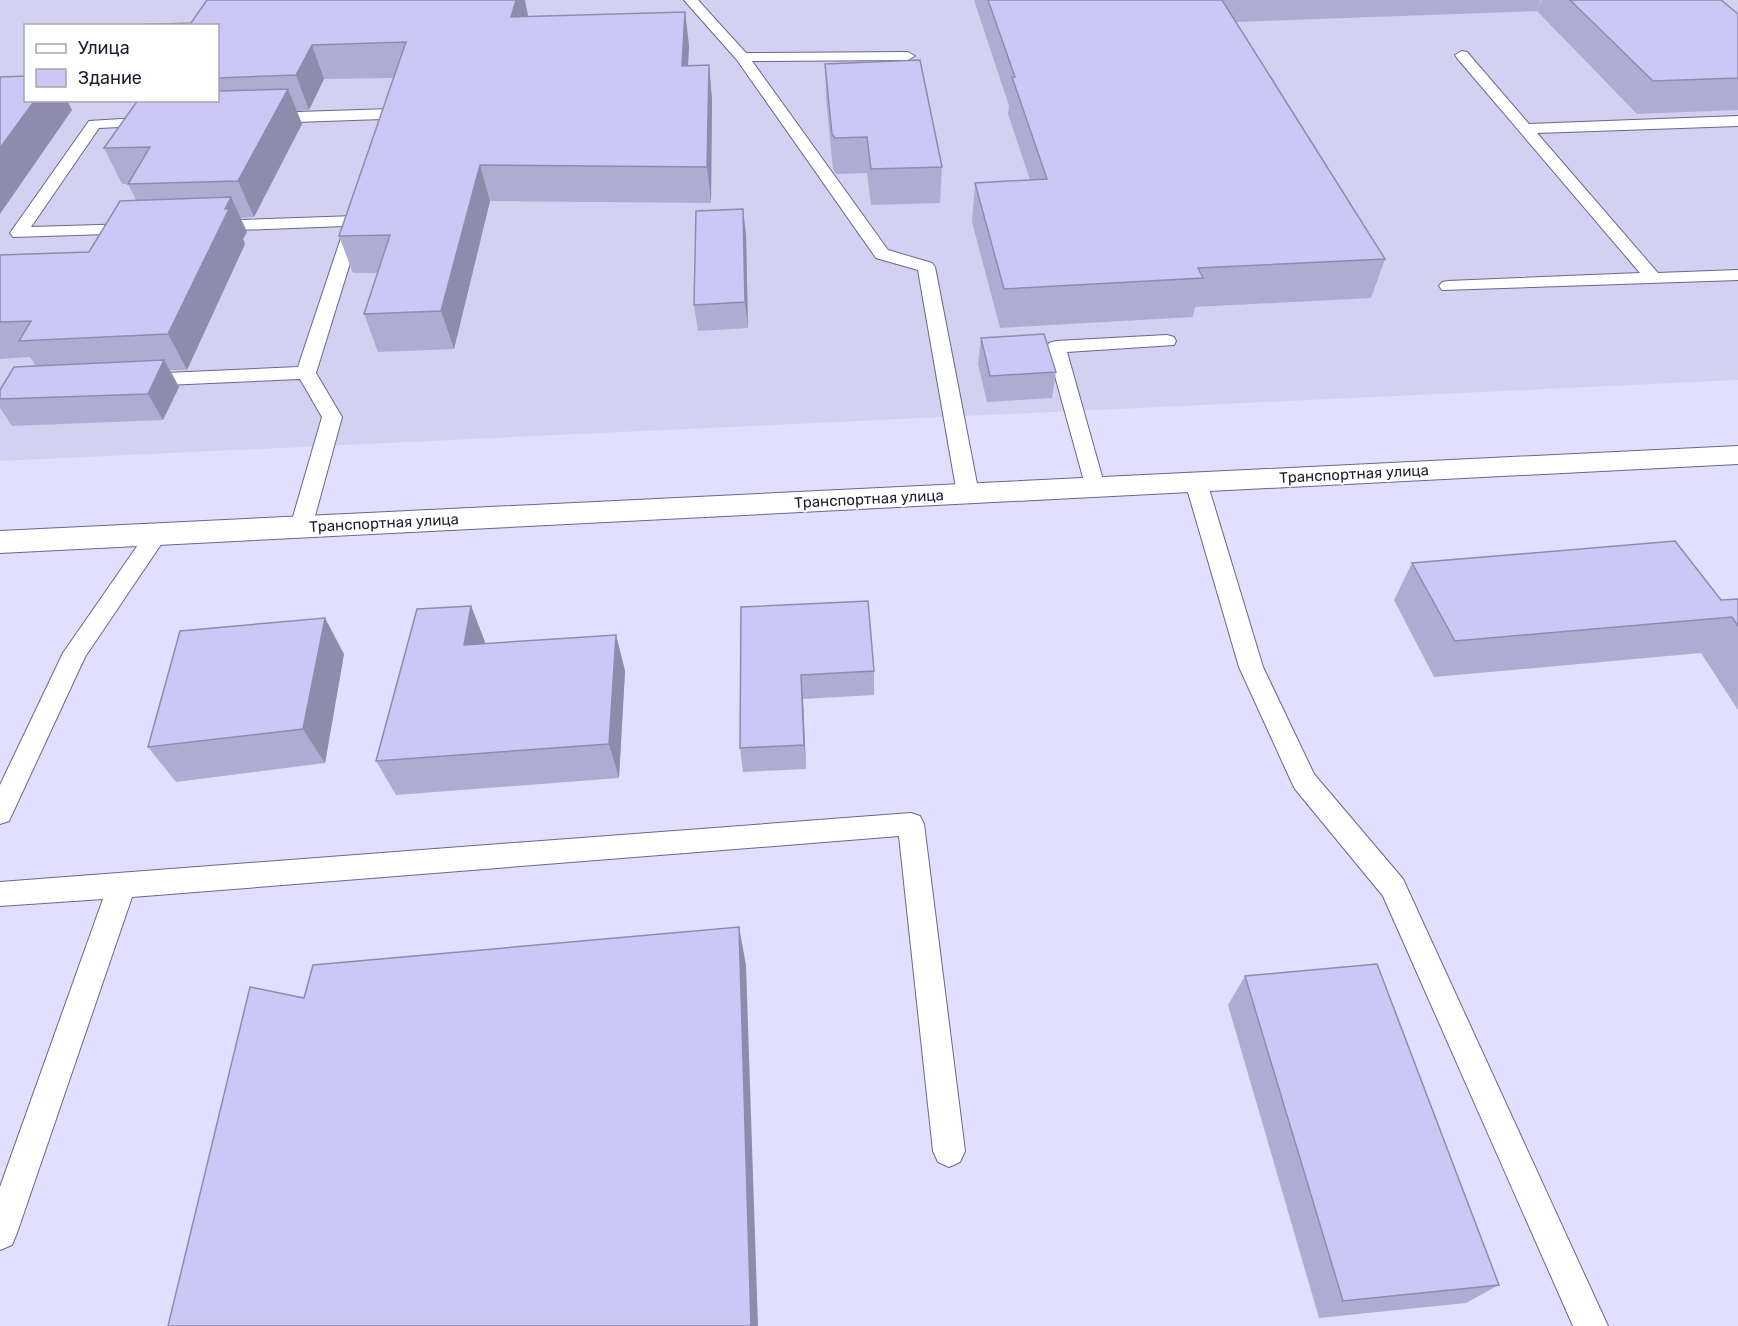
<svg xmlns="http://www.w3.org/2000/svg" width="1738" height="1326" viewBox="0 0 1738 1326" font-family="Rubik,sans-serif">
	<rect width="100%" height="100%" fill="#e1dffd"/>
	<path fill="#d3d1f1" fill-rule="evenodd" d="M 0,0 L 1738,0 L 1738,380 L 0,461 ZM 26,26 L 218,26 L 218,100 L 26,100 Z"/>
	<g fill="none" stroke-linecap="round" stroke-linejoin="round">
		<g stroke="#6a6690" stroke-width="2">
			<path id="lane" d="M 684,0 L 698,0 L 746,53 L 908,52 L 915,56 L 908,60 L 752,61 L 888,250 L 932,263 L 935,267 L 979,494 L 976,499 L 968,501 L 960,499 L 957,494 L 918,270 L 876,258 L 737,60 Z
				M 1462,51 L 1467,52 L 1529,124 L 1738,116 L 1738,126 L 1537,133 L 1658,273 L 1738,270 L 1738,280 L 1442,290 L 1439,286 L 1442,282 L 1448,281 L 1640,273 L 1457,58 L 1455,55 Z
				M 391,109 L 399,114 L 392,134 L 384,139 L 376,134 L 382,119 L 267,123 L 259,118 L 267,113 Z
				M 154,117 L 162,122 L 159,125 L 99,128 L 31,227 L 133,224 L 139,225 L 141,229 L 139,233 L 13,237 L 10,233 L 89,121 Z
				M 355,216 L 363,221 L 316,373 L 342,417 L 312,527 L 309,532 L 301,535 L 293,532 L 290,527 L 322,417 L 300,379 L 143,386 L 136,384 L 133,380 L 136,376 L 143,374 L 298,367 L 345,226 L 213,231 L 207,230 L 205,226 L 207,222 L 213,221 Z
				M 1167,335 L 1174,337 L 1176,341 L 1174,345 L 1067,352 L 1105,487 L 1101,492 L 1094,494 L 1087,492 L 1047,347 L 1049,343 L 1056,341 Z
				M 1196,475 L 1203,477 L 1207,482 L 1263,667 L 1314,774 L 1403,879 L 1608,1326 L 1573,1326 L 1383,896 L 1295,789 L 1291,781 L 1239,667 L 1185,482 L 1189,477 Z
				M 157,526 L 165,529 L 168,534 L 85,657 L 9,821 L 0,824 L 0,785 L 63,653 L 149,529 Z
				M 911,813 L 920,816 L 924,824 L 965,1151 L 960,1162 L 949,1167 L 938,1162 L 933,1151 L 899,836 L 132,897 L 17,1233 L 12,1245 L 0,1250 L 0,1187 L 103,899 L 0,906 L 0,882 Z"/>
		</g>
		<g stroke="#6a6690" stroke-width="2">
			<path id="secondary" d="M 1738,446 L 1738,464 L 0,553 L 0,531 Z"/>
		</g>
		<use href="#lane" fill="#fff" fill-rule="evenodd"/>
		<use href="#secondary" fill="#fff" fill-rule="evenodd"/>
	</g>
	<path fill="#afacd4" d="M 974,0 L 1541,0 L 1537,11 L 1236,22 L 1385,259 L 1371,298 L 1195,307 L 1193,317 L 1000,328 L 972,222 L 975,183 L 1030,180 L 1008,114 L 1009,106 Z
		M 1542,0 L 1721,0 L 1738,14 L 1738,110 L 1637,114 L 1537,11 Z
		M 685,12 L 689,46 L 688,66 L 709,65 L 712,100 L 711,203 L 490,201 L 454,349 L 378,352 L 364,314 L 378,273 L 353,273 L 339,236 L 394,78 L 324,79 L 309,110 L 297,111 L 302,124 L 254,217 L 240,218 L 247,232 L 243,239 L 245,244 L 187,370 L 170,370 L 179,387 L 163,420 L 12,426 L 0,408 L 0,390 L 36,366 L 30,357 L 0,359 L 0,255 L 89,252 L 136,200 L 128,184 L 122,184 L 104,148 L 218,100 L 218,26 L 528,15 L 528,17 Z
		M 825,64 L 942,167 L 940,203 L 871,205 L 867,173 L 836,174 L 833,169 L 826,98 Z
		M 26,100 L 100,100 L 67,102 L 72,110 Z
		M 746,234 L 748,328 L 698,331 L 694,305 Z
		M 981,338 L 1056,372 L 1052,398 L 987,402 L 978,364 Z
		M 1412,563 L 1721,600 L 1738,599 L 1738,710 L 1701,653 L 1434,677 L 1394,600 Z
		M 471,606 L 485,642 L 485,644 L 616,635 L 625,671 L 619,778 L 396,795 L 376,761 Z
		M 741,607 L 874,671 L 874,695 L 803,699 L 806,769 L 743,772 L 740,748 Z
		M 344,654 L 325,763 L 176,782 L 148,747 Z
		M 1245,976 L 1499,1285 L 1466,1303 L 1319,1318 L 1228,1005 Z"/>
	<path fill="#8e8cad" d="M 516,0 L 525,0 L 528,15 L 519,52 L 511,17 Z
		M 685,12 L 689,46 L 686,101 L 682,66 Z
		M 312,45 L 324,79 L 309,110 L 296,75 Z
		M 709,65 L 712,100 L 711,203 L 707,167 Z
		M 288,89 L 302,124 L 254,217 L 238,181 Z
		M 35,100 L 67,100 L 72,110 L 0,214 L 0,148 Z
		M 480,165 L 490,201 L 454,349 L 441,311 Z
		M 231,197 L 247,232 L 243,239 L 245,244 L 187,370 L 168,334 L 225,209 Z
		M 743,209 L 746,234 L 748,328 L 745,302 Z
		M 164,360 L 179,387 L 163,420 L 148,394 Z
		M 471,606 L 485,642 L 478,681 L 464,645 Z
		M 325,618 L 344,654 L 325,763 L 303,729 Z
		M 616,635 L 625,671 L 619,778 L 609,744 Z
		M 801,675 L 803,699 L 806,769 L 804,745 Z
		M 739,927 L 746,965 L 758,1326 L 751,1326 Z"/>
	<path fill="#cbc8f7" stroke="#8e8cad" stroke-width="1.5" d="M 207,0 L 516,0 L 511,17 L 685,12 L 682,66 L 709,65 L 707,167 L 480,165 L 441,311 L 364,314 L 390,235 L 339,236 L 406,42 L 312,45 L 296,75 L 218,78 L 218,26 L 104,26 L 191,23 Z
		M 988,0 L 1222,0 L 1385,259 L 1198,268 L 1203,278 L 1004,289 L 975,183 L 1047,179 L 1012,77 L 1015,77 Z
		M 1570,0 L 1721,0 L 1738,14 L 1738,78 L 1653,81 Z
		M 920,60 L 942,167 L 871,169 L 867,137 L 835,138 L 832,134 L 825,64 Z
		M 26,76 L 26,100 L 35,100 L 0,148 L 0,77 Z
		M 288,89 L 238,181 L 128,184 L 150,147 L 104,148 L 138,100 L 218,100 L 218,91 Z
		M 231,197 L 225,209 L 229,209 L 168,334 L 19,341 L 31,321 L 0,322 L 0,255 L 89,252 L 120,201 Z
		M 743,209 L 745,302 L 694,305 L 696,211 Z
		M 1044,334 L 1056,372 L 990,376 L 981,338 Z
		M 164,360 L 148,394 L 0,399 L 0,390 L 14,367 Z
		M 1675,541 L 1721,600 L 1738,599 L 1738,626 L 1732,617 L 1455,641 L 1412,563 Z
		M 868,601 L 874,671 L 801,675 L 804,745 L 740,748 L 741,607 Z
		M 471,606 L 464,645 L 616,635 L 609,744 L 376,761 L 417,609 Z
		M 325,618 L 303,729 L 148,747 L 180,631 Z
		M 739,927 L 751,1326 L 168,1326 L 250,987 L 304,998 L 313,965 Z
		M 1377,964 L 1499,1285 L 1343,1301 L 1245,976 Z"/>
	<g text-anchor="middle" stroke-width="4.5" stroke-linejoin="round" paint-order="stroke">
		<g font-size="15" fill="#201e30" stroke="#fff">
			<text transform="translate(1354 474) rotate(-3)" y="5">Транспортная улица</text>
			<text transform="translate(869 499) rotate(-3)" y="5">Транспортная улица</text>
			<text transform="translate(384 523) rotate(-3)" y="5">Транспортная улица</text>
		</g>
	</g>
	<rect x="24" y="24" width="195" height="78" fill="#ffffff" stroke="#a6a5ac" stroke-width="1.5"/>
	<rect x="36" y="44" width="30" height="9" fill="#ffffff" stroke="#a6a5ac" stroke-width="1.5"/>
	<text x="78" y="54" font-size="18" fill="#201e30">Улица</text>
	<rect x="36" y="69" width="30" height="18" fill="#cbc8f7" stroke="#a6a5ac" stroke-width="1.5"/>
	<text x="78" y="84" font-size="18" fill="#201e30">Здание</text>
</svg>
